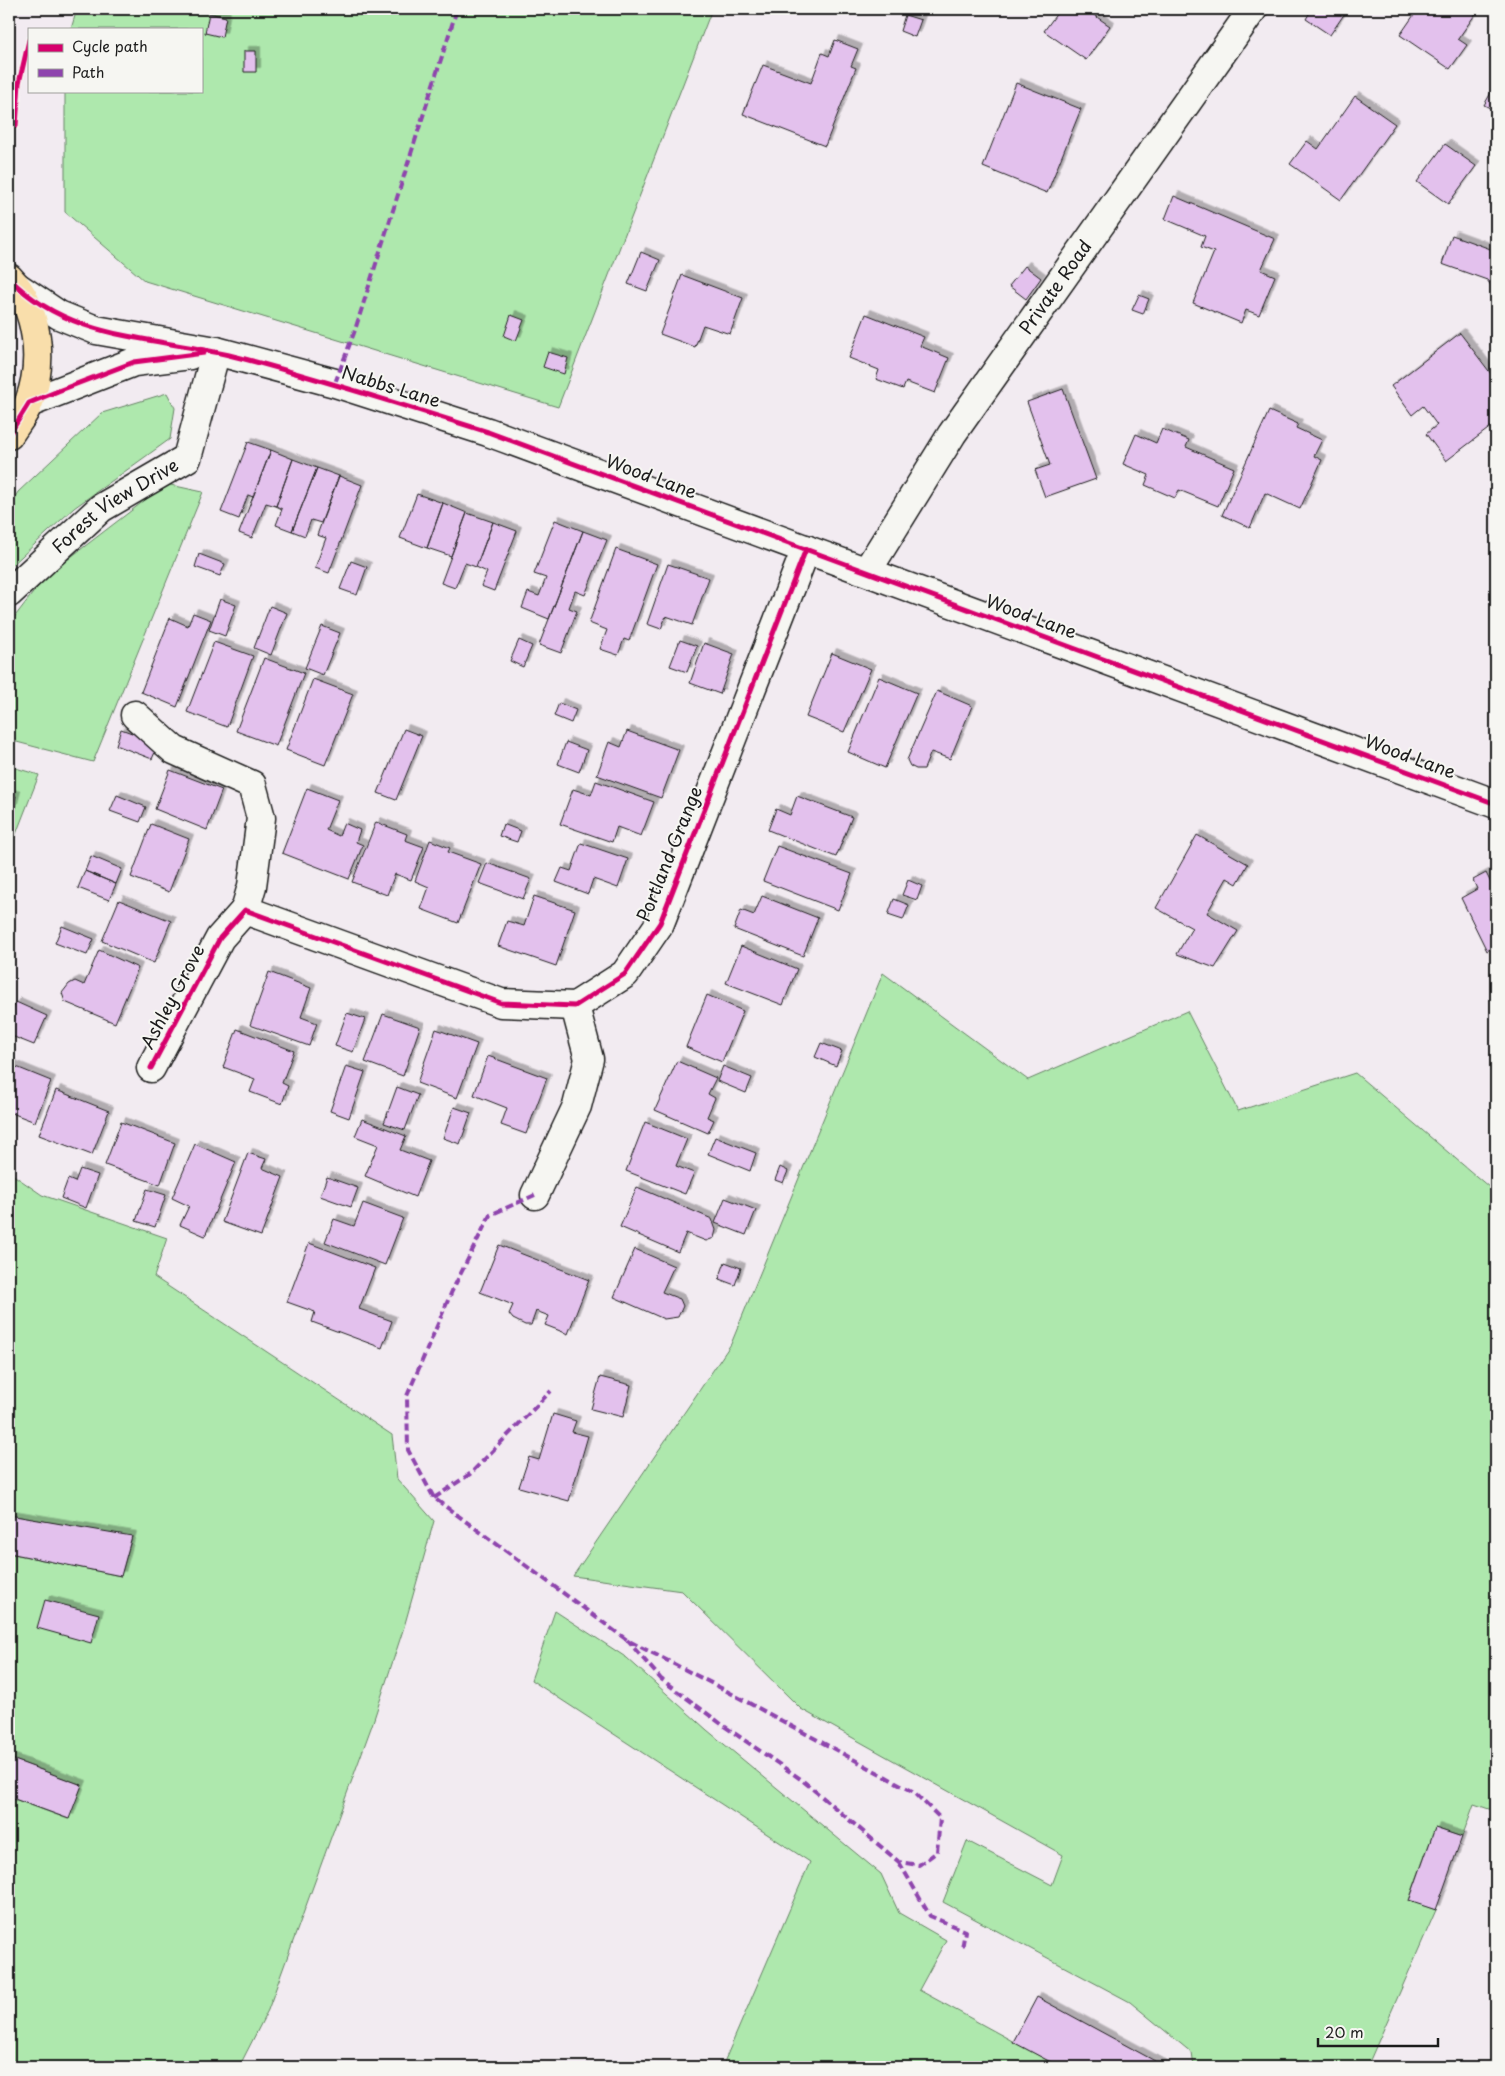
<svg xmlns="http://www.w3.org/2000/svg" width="1505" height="2076" viewBox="0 0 1505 2076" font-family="'Playpen Sans',sans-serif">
	<defs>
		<filter id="shadow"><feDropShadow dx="4.5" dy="-4.5" stdDeviation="0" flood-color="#0004"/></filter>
	</defs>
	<rect width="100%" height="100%" fill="#f2ebf1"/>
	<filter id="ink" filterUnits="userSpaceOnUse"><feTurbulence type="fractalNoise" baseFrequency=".02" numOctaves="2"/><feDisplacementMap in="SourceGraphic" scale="10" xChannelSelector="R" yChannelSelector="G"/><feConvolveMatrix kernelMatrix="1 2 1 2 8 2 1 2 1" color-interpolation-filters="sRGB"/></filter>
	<g filter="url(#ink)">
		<path fill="#aee8ad" stroke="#658264" d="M 77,9 L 712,9 L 558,407 L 145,281 L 65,212 L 65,91 L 201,91 L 201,29 L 71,29 Z
			M 167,393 L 175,408 L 170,439 L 74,508 L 9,568 L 9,506 L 18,492 L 102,413 Z
			M 166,484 L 203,492 L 93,762 L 9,740 L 9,624 L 46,576 Z
			M 9,766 L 39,775 L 9,852 Z
			M 883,973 L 1028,1080 L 1187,1011 L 1238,1111 L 1355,1073 L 1496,1193 L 1496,1808 L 1489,1809 L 1474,1804 L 1462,1837 L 1435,1828 L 1409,1900 L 1436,1910 L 1367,2067 L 1194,2067 L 1192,2053 L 1130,2002 L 943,1902 L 967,1841 L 1052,1885 L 1063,1855 L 801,1709 L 682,1591 L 573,1576 L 731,1344 Z
			M 9,1172 L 42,1195 L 167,1238 L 154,1277 L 392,1435 L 397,1479 L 434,1521 L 404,1627 L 372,1725 L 268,2010 L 239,2067 L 9,2067 L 9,1797 L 68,1819 L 82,1785 L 9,1758 L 9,1553 L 121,1576 L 132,1537 L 9,1515 Z
			M 555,1611 L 627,1658 L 707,1730 L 881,1874 L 899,1913 L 946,1940 L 919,1990 L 1060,2067 L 722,2067 L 810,1862 L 531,1680 Z"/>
		<path fill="#e3c1ed" stroke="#1c1c1c" filter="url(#shadow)" d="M 1060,9 L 1085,9 L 1110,26 L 1086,60 L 1044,31 Z
			M 1312,9 L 1338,9 L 1345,13 L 1330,35 L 1306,19 Z
			M 1418,9 L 1479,9 L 1458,39 L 1467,45 L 1450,69 L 1400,35 Z
			M 209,13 L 226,17 L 222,37 L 205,33 Z
			M 905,15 L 921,20 L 915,37 L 900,31 Z
			M 835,40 L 858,49 L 851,66 L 856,68 L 825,146 L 743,114 L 763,65 L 811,83 L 822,53 L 829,56 Z
			M 244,51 L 256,51 L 256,72 L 244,72 Z
			M 1016,83 L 1081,109 L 1047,193 L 983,167 Z
			M 1496,84 L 1496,111 L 1484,105 Z
			M 1355,96 L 1395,124 L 1341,200 L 1290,164 L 1307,141 L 1318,149 Z
			M 1445,144 L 1476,166 L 1448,204 L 1417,182 Z
			M 1174,196 L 1275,239 L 1261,270 L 1275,276 L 1259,315 L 1246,310 L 1241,323 L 1193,303 L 1214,252 L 1201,247 L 1205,236 L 1165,219 Z
			M 1452,235 L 1496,251 L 1496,292 L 1487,280 L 1442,264 Z
			M 641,252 L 660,260 L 647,291 L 628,284 Z
			M 1025,266 L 1041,278 L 1026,299 L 1009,286 Z
			M 682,275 L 743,298 L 730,334 L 703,325 L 695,347 L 660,334 Z
			M 1139,295 L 1149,299 L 1143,314 L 1132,310 Z
			M 866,314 L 924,337 L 920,346 L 949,358 L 935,393 L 906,382 L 903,389 L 876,379 L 879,370 L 849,358 Z
			M 511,315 L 524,320 L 516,341 L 504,336 Z
			M 1460,333 L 1495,379 L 1496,378 L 1496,423 L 1446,461 L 1426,434 L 1437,425 L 1423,406 L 1412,415 L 1391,386 Z
			M 548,352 L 568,358 L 564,374 L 543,367 Z
			M 1063,389 L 1096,479 L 1045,497 L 1035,470 L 1050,465 L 1027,402 Z
			M 1269,411 L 1298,424 L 1296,428 L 1322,440 L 1314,456 L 1322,460 L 1300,509 L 1265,493 L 1250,528 L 1222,515 Z
			M 1162,429 L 1189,440 L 1186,447 L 1234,468 L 1218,506 L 1179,490 L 1175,498 L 1145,485 L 1149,475 L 1123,464 L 1136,434 L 1156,443 Z
			M 248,442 L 271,450 L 253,497 L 248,495 L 239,519 L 221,512 Z
			M 271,450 L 293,459 L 276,506 L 266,503 L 252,538 L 239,533 Z
			M 293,459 L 317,468 L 292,531 L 276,525 L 282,509 L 276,506 Z
			M 317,468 L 339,476 L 321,523 L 311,520 L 305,536 L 292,531 Z
			M 339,476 L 362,485 L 329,573 L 315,568 L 326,538 L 317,535 Z
			M 417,494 L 443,503 L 427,548 L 400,538 Z
			M 443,503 L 467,513 L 451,556 L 427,548 Z
			M 467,513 L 493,522 L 476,567 L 465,563 L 455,588 L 441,583 Z
			M 555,520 L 583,531 L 549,619 L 522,608 L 528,592 L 539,596 L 546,578 L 534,574 Z
			M 493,522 L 517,531 L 494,591 L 481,586 L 487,572 L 476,567 Z
			M 583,531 L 607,540 L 585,595 L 575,591 L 569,608 L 577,611 L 561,653 L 539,645 Z
			M 616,549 L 657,564 L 629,641 L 624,639 L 618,655 L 600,649 L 607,630 L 589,623 Z
			M 199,554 L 225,564 L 220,576 L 195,567 Z
			M 351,561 L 367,567 L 357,595 L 340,589 Z
			M 668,564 L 709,578 L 692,625 L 666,616 L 661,629 L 647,624 Z
			M 220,599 L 236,605 L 225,636 L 209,630 Z
			M 270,606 L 287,613 L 271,655 L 254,648 Z
			M 193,613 L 211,620 L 177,707 L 141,692 L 170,618 L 188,626 Z
			M 322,626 L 340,633 L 323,675 L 305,668 Z
			M 519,640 L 532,646 L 523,667 L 510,661 Z
			M 680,640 L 697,646 L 687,672 L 670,666 Z
			M 214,642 L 253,656 L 227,727 L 187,712 Z
			M 704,643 L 734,654 L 720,694 L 690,683 Z
			M 832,653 L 871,669 L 844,732 L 806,717 Z
			M 264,658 L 304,673 L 276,746 L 236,731 Z
			M 879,677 L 917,693 L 885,768 L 848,752 Z
			M 313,679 L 353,694 L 325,765 L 286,750 Z
			M 937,691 L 972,706 L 950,759 L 931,752 L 924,769 L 916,769 L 910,766 L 907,760 Z
			M 559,703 L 576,710 L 571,723 L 554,716 Z
			M 121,729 L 159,743 L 152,759 L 116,745 Z
			M 404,729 L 422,736 L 396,800 L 378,793 Z
			M 627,731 L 679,750 L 661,798 L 597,775 L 609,742 L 621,747 Z
			M 566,742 L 587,750 L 579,772 L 558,764 Z
			M 170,770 L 222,790 L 207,830 L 155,809 Z
			M 596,781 L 654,802 L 641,836 L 617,827 L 612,842 L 560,824 L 573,789 L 591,795 Z
			M 307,788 L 338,800 L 326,830 L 339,836 L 344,823 L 360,830 L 356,842 L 363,845 L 349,879 L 282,853 Z
			M 9,794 L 16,796 L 9,822 Z
			M 117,795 L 146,807 L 140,822 L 110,811 Z
			M 797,796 L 852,817 L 836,857 L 768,830 L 776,809 L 790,815 Z
			M 376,822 L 407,834 L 405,840 L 424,847 L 411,880 L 395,874 L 387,895 L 352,882 Z
			M 151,824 L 189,839 L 169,892 L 131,877 Z
			M 503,824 L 521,831 L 517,842 L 499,836 Z
			M 1197,835 L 1248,864 L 1237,884 L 1227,878 L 1207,913 L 1238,931 L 1215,968 L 1177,954 L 1192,928 L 1156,908 Z
			M 430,840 L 450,848 L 448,852 L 481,864 L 458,923 L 421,909 L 429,887 L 415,881 Z
			M 581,843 L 628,859 L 618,888 L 593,879 L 588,894 L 556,882 L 562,868 L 571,871 Z
			M 777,846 L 852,874 L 838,910 L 763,881 Z
			M 91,856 L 122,869 L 116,884 L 85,871 Z
			M 487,863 L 531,879 L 523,899 L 479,883 Z
			M 85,871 L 116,884 L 109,900 L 78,888 Z
			M 1486,873 L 1491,883 L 1496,880 L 1496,946 L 1487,951 L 1461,898 L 1477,889 L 1473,880 Z
			M 908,880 L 922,886 L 917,900 L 902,895 Z
			M 534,896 L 575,910 L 556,966 L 498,946 L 507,921 L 524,926 Z
			M 762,896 L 818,918 L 803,956 L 734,929 L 741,910 L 754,915 Z
			M 894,899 L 909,905 L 903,920 L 888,915 Z
			M 119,900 L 171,921 L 154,963 L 102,941 Z
			M 62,926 L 94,939 L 87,955 L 55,943 Z
			M 741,946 L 797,969 L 783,1005 L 726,983 Z
			M 99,950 L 138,968 L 115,1023 L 65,1002 L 62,993 L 69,984 L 75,981 L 84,985 Z
			M 269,972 L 311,988 L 301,1017 L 317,1023 L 309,1046 L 250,1025 Z
			M 707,995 L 743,1011 L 722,1062 L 686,1047 Z
			M 16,1002 L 47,1016 L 34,1045 L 9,1035 L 9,1018 Z
			M 347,1013 L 365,1019 L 353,1052 L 335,1046 Z
			M 383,1014 L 420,1027 L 403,1076 L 365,1062 Z
			M 237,1029 L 294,1051 L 282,1083 L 288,1086 L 282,1104 L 250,1092 L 255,1079 L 223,1067 Z
			M 436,1029 L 477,1044 L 457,1098 L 417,1083 Z
			M 821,1043 L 842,1051 L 836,1066 L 815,1057 Z
			M 488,1056 L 547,1078 L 526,1134 L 501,1125 L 507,1108 L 474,1095 Z
			M 677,1061 L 716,1078 L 708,1094 L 715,1098 L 707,1117 L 714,1120 L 708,1133 L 655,1110 Z
			M 9,1064 L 51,1081 L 35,1122 L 9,1112 Z
			M 346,1066 L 365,1072 L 349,1118 L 330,1111 Z
			M 723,1066 L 752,1078 L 746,1093 L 717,1081 Z
			M 397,1087 L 418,1095 L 405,1130 L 384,1123 Z
			M 56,1090 L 109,1111 L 92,1155 L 39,1135 Z
			M 454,1107 L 471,1113 L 460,1144 L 443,1138 Z
			M 362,1119 L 406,1136 L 400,1150 L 429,1161 L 415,1197 L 365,1176 L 378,1145 L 355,1136 Z
			M 121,1122 L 175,1143 L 160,1185 L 105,1165 Z
			M 645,1122 L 687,1139 L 676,1166 L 694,1173 L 685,1194 L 626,1171 Z
			M 715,1137 L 756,1153 L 750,1171 L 708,1154 Z
			M 195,1144 L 236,1162 L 205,1236 L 180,1225 L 189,1206 L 172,1198 Z
			M 248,1153 L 266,1159 L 262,1168 L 283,1177 L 261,1236 L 222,1222 Z
			M 780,1167 L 788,1171 L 783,1183 L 775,1180 Z
			M 80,1169 L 98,1175 L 86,1208 L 61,1198 L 68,1179 L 75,1182 Z
			M 327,1177 L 358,1188 L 351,1207 L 320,1196 Z
			M 637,1187 L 712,1219 L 716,1230 L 714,1238 L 706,1241 L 686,1233 L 678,1252 L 620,1227 Z
			M 147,1189 L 166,1195 L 155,1227 L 136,1221 Z
			M 725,1198 L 756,1210 L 746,1235 L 715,1223 Z
			M 363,1203 L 403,1218 L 385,1265 L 325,1242 L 334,1219 L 354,1226 Z
			M 309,1243 L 375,1268 L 359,1309 L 392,1321 L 382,1348 L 312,1322 L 315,1312 L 287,1302 Z
			M 499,1245 L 589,1280 L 568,1334 L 545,1325 L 549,1316 L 536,1311 L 531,1325 L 525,1325 L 513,1319 L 509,1314 L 513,1305 L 480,1292 Z
			M 635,1249 L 674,1266 L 662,1292 L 680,1299 L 683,1306 L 678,1317 L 664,1319 L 614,1297 Z
			M 725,1262 L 741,1268 L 735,1285 L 719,1279 Z
			M 600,1377 L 631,1385 L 623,1417 L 591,1409 Z
			M 553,1414 L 576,1421 L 572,1432 L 588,1436 L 569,1501 L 519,1487 L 529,1457 L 539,1460 Z
			M 9,1515 L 132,1536 L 121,1576 L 9,1553 Z
			M 45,1600 L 99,1614 L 91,1643 L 37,1628 Z
			M 9,1758 L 82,1785 L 69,1819 L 9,1797 Z
			M 1435,1828 L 1462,1837 L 1436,1910 L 1409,1901 Z
			M 1037,1997 L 1166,2067 L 1060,2067 L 1013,2042 Z"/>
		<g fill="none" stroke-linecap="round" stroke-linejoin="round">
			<g stroke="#1c1c1c" stroke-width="31">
				<g id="minor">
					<path d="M 16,286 L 59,315 L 96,330 L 216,351 L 335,383 L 488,432 L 1496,804"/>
					<path d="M 29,403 L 134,362 L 190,355"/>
					<path id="s1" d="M 867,571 L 952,434 L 1253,9"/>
					<path id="s2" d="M 9,593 L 101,508 L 187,458 L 216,351"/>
					<path d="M 135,715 L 174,750 L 252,785 L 261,818 L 252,886 L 245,910"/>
					<path d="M 151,1068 L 220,938 L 245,910 L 501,1003 L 575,1006 L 625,974 L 660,923 L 806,549"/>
					<path d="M 535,1195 L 577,1106 L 589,1059 L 575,1006"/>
				</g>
			</g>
			<g stroke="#1c1c1c" stroke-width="31">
				<path id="major" d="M 9,278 C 39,309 44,363 29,402 C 25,414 15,425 9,435"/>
			</g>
			<use href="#minor" stroke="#f6f6f2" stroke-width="28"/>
			<use href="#major" stroke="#f9deab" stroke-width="28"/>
			<path stroke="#8e44ad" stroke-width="4" stroke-dasharray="8 4" stroke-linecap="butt" d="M 335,383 L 354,333 L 457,9
				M 535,1195 L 490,1215 L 452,1291 L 407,1396 L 408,1450 L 434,1498 L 627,1640 L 721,1688 L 914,1792 L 940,1818 L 937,1852 L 919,1865 L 899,1862 L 802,1780 L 724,1726 L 661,1679 L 627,1640
				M 434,1498 L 470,1474 L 551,1391
				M 899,1862 L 930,1916 L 965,1931 L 962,1949"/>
			<g stroke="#f6f6f2" stroke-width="8">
				<path id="cycleway" d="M 9,125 L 16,126 L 19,83 L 29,40
					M 9,278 C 71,343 160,336 241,358 C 324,380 406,406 488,432 L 1496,804
					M 9,435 L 29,403 L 58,391 L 134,362 L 204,353
					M 151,1068 L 220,938 L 245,910 L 501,1003 L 575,1006 L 625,974 L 660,923 L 806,549"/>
			</g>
			<use href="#cycleway" stroke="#d6006c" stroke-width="5"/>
		</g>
	</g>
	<g text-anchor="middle" stroke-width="4" stroke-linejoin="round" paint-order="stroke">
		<g font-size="18" fill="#1c1c1c" stroke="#f6f6f2">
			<text dy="6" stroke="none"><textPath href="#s1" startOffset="341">Private Road</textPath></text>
			<text transform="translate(391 387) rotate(17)" y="6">Nabbs Lane</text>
			<text transform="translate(651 477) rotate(20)" y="6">Wood Lane</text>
			<text dy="6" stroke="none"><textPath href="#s2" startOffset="138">Forest View Drive</textPath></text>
			<text transform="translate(1031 617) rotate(20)" y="6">Wood Lane</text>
			<text transform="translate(1410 757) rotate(20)" y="6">Wood Lane</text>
			<text transform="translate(670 854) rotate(-68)" y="6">Portland Grange</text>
			<text transform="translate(173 997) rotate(-62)" y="6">Ashley Grove</text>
		</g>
	</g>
	<rect width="1505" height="2076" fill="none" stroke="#f6f6f2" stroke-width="30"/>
	<rect x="15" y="15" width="1475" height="2046" fill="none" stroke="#1c1c1c" stroke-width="2" filter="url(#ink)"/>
	<rect x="28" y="28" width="175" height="65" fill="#f6f6f2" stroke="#9f9f9c"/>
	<rect x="38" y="44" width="25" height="8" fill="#d6006c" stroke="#9f9f9c"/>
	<text x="72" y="52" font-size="15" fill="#1c1c1c">Cycle path</text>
	<rect x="38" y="69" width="25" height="8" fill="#8e44ad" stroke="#9f9f9c"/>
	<text x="72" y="78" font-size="15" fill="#1c1c1c">Path</text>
	<path d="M1318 2038v8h120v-8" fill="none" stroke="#1c1c1c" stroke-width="2.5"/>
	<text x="1325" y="2038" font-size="15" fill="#1c1c1c" stroke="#f6f6f2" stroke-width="4" paint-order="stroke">20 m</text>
</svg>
